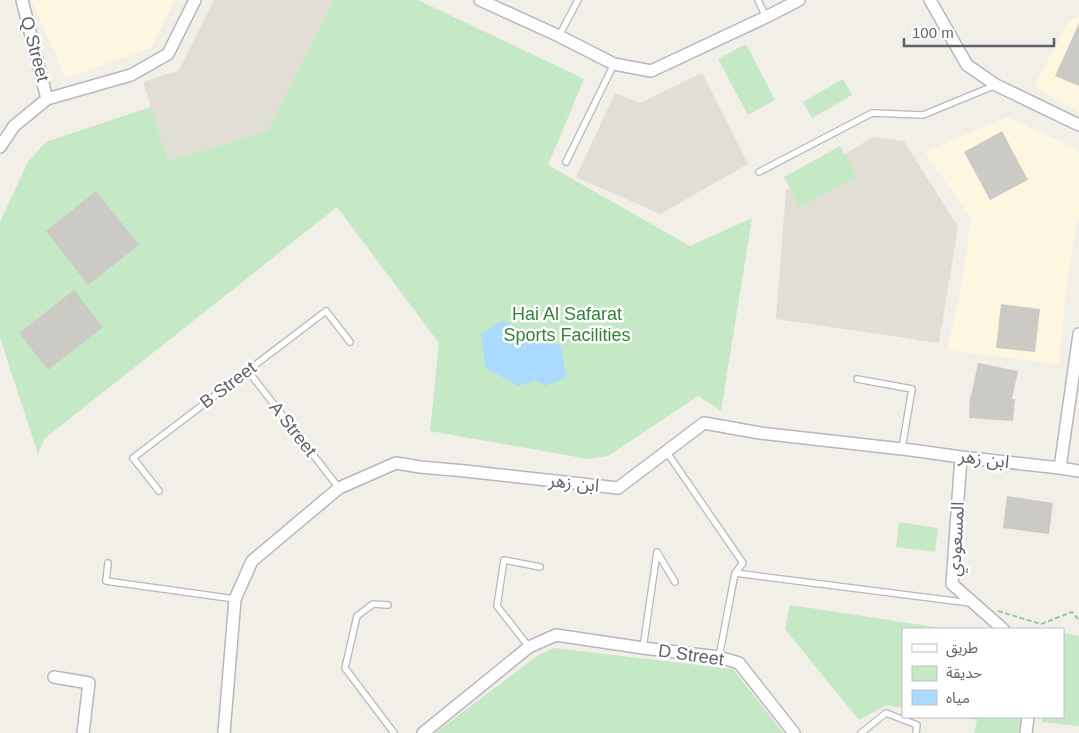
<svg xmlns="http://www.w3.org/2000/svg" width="1079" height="733" viewBox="0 0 1079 733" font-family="Helvetica,'Noto Sans Arabic',sans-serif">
	<rect width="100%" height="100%" fill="#f1efe8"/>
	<path fill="#fef7e0" d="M 31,0 L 175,0 L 151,48 L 66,78 Z
		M 1079,16 L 1079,113 L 1034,86 L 1069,21 Z
		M 1007,117 L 1075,148 L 1079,156 L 1079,217 L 1075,233 L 1065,298 L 1059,364 L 947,350 L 962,283 L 971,219 L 925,152 Z"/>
	<path fill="#e1ded6" d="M 214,0 L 333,0 L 267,131 L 168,161 L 143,82 L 179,70 Z
		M 702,73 L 748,164 L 660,214 L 576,177 L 615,93 L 640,103 Z
		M 873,137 L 904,141 L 958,227 L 939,343 L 776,319 L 786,190 Z"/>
	<path fill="#c5e8c5" d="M 333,0 L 418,0 L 584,79 L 548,165 L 690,246 L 752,218 L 721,411 L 698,396 L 608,456 L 588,459 L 430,431 L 439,343 L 337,207 L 44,439 L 38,454 L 0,338 L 0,222 L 28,162 L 46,142 L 151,107 L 168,161 L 267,131 Z
		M 746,44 L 775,100 L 748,115 L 718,59 Z
		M 843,79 L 852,95 L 812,118 L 803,102 Z
		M 840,146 L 856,176 L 800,207 L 784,177 Z
		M 899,522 L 938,528 L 935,552 L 896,547 Z
		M 790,605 L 948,629 L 903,629 L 903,708 L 887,705 L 859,720 L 785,629 Z
		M 1063,633 L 1079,636 L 1079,726 L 1042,722 L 1042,717 L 1063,717 Z
		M 554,648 L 733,669 L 783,733 L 435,733 L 540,654 Z
		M 960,717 L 1022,717 L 1019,733 L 974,733 L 977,720 Z"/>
	<path fill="#aadaff" d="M 502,321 L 561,346 L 566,378 L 544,386 L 536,380 L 518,386 L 485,367 L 481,334 Z"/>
	<path fill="#cccac5" d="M 1079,23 L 1079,86 L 1055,76 Z
		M 1002,131 L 1028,180 L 990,200 L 964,152 Z
		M 96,191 L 139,245 L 88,285 L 46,231 Z
		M 74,290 L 103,327 L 48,370 L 19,333 Z
		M 1001,304 L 1040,309 L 1035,352 L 996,348 Z
		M 978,363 L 1018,371 L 1012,399 L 1015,399 L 1013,421 L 969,418 L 970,396 L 971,396 Z
		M 1007,496 L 1053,503 L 1049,534 L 1003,528 Z"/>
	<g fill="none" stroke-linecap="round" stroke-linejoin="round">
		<g stroke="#b5b8bc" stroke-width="8">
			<path id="service" d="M 758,0 L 766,17
				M 559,36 L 578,0
				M 566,162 L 614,64
				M 759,172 L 872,113 L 923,115 L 996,85
				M 248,371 L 339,488
				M 857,379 L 912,389 L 902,448
				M 666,451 L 743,563 L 735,573 L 719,657
				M 159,491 L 133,458 L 326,311 L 350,342
				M 108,563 L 106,581 L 235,599
				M 735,573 L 970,603
				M 388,605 L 373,604 L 357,616 L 345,668 L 394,733
				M 529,647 L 497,606 L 504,560 L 540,567
				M 643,648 L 657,552 L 675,582
				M 861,733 L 886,713 L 917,725 L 916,733"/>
		</g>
		<g stroke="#b5b8bc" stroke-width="14">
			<path id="minor" d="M 22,0 L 47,99
				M 480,0 L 559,36 L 614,64 L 651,71 L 766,17 L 799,0
				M 930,0 L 967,65 L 996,85 L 1079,125
				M 0,147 L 14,126 L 47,99 L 131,75 L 168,54 L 195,0
				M 961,457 L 952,584 L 1003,629
				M 1060,468 L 1079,334
				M 54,677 L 89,683 L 83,733
				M 224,733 L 235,599 L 252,561 L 339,488 L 396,463 L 420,467 L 465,471 L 618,488 L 704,423 L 760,433 L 911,450 L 961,457 L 1060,468 L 1079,471
				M 423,733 L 529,647 L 556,635 L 643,648 L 719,657 L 739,663 L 794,733
				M 1026,733 L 1028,717"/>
		</g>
		<path stroke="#9cc7a9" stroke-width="2" stroke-dasharray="5 2.5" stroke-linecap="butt" d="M 998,611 L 1041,624 L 1072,612 L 1079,620"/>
		<use href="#service" stroke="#fff" stroke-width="5.5"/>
		<use href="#minor" stroke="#fff" stroke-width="11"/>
	</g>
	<g text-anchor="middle" stroke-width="5" stroke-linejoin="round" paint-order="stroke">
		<g font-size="18" fill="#5f6368" stroke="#fff">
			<text transform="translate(35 49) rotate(75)" y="6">Q Street</text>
			<text transform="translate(228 385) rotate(-37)" y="6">B Street</text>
			<text transform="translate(293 429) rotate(52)" y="6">A Street</text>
			<text transform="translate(984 459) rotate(7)" y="6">ابن زهر</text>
			<text transform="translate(574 483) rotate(6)" y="6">ابن زهر</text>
			<text transform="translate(956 539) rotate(-87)" y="6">المسعودي</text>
			<text transform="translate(691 655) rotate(8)" y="6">D Street</text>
		</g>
		<g font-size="18" fill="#348238" stroke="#fff">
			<text x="567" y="320">Hai Al Safarat<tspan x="567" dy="21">Sports Facilities</tspan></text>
		</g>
	</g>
	<rect x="902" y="628" width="162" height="90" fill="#ffffff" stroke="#bfc1c3"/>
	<rect x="912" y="644" width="25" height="8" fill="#ffffff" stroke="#bfc1c3"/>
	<text x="946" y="653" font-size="15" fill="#5f6368">طريق</text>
	<rect x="912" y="666" width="25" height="15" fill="#c5e8c5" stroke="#bfc1c3"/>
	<text x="946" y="678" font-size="15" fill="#5f6368">حديقة</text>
	<rect x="912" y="690" width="25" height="15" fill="#aadaff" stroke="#bfc1c3"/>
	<text x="946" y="703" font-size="15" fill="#5f6368">مياه</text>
	<path d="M904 38v8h150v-8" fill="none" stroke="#5f6368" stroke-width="2.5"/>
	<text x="912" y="38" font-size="15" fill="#5f6368" stroke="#ffffff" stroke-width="4" paint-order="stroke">100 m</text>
</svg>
